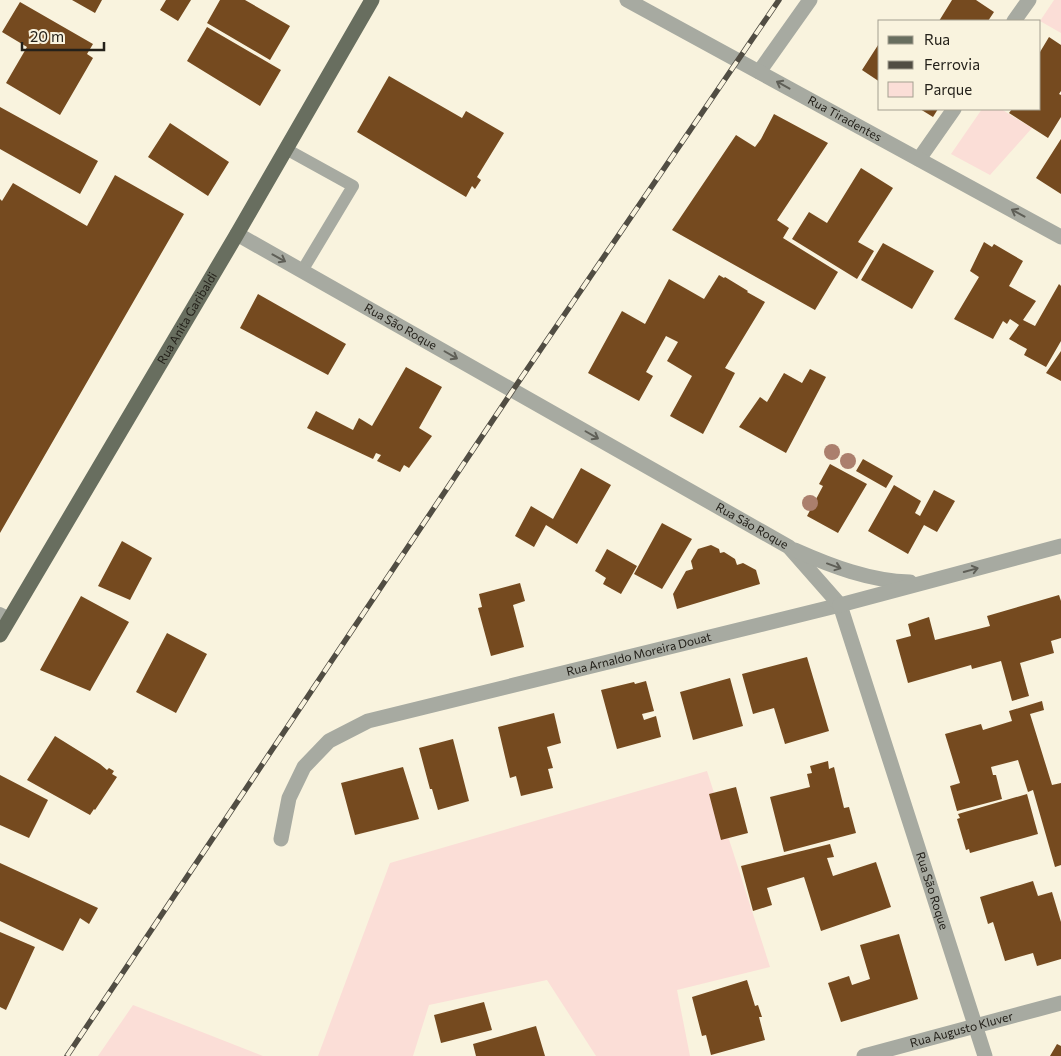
<svg xmlns="http://www.w3.org/2000/svg" width="1061" height="1056" viewBox="0 0 1061 1056" font-family="Commissioner,sans-serif">
	<rect width="100%" height="100%" fill="#f9f3de"/>
	<path fill="#fbded7" d="M 1054,0 L 1061,0 L 1061,33 L 1040,21 Z
		M 982,109 L 1001,109 L 1032,128 L 990,175 L 951,154 Z
		M 707,771 L 770,967 L 677,990 L 690,1056 L 596,1056 L 547,980 L 429,1005 L 413,1056 L 318,1056 L 390,863 Z
		M 133,1005 L 263,1056 L 98,1056 Z"/>
	<path fill="#754a1f" d="M 72,0 L 102,0 L 95,13 Z
		M 166,0 L 191,0 L 178,21 L 160,10 Z
		M 220,0 L 245,0 L 290,26 L 270,60 L 207,23 Z
		M 952,0 L 976,0 L 994,12 L 988,21 L 939,21 Z
		M 20,2 L 93,44 L 87,54 L 93,58 L 60,115 L 6,83 L 27,47 L 2,32 Z
		M 207,27 L 281,70 L 260,106 L 187,61 Z
		M 1049,37 L 1061,45 L 1061,91 L 1059,94 L 1061,95 L 1061,117 L 1048,138 L 1009,113 L 1012,109 L 1040,109 L 1040,52 Z
		M 880,42 L 880,82 L 862,70 Z
		M 389,76 L 462,118 L 466,111 L 504,133 L 477,177 L 481,180 L 475,189 L 472,186 L 466,197 L 357,132 Z
		M 0,107 L 98,161 L 80,194 L 0,149 Z
		M 920,109 L 938,109 L 933,117 Z
		M 774,114 L 828,143 L 777,220 L 789,228 L 783,238 L 838,272 L 815,310 L 672,230 L 736,135 L 755,147 L 761,139 Z
		M 170,123 L 229,162 L 208,196 L 148,157 Z
		M 1061,139 L 1061,194 L 1036,178 Z
		M 861,168 L 893,188 L 858,242 L 874,251 L 857,279 L 792,239 L 809,212 L 827,223 Z
		M 115,175 L 184,214 L 0,533 L 0,199 L 2,201 L 13,183 L 87,226 Z
		M 984,242 L 992,247 L 994,244 L 1023,261 L 1009,286 L 1036,301 L 1023,320 L 1035,326 L 1059,284 L 1061,286 L 1061,341 L 1046,367 L 1024,355 L 1027,349 L 1009,339 L 1019,325 L 1010,319 L 1007,324 L 1003,321 L 993,339 L 954,319 L 979,277 L 970,271 Z
		M 883,243 L 934,271 L 912,309 L 861,280 Z
		M 719,275 L 724,278 L 725,277 L 748,291 L 747,292 L 765,302 L 725,368 L 735,373 L 703,434 L 670,416 L 692,376 L 667,361 L 678,342 L 666,336 L 646,372 L 653,376 L 639,401 L 588,373 L 622,311 L 645,324 L 669,279 L 704,299 Z
		M 258,294 L 346,344 L 328,375 L 240,328 Z
		M 1061,351 L 1061,381 L 1046,373 Z
		M 406,367 L 442,387 L 419,428 L 432,436 L 409,468 L 404,465 L 400,472 L 377,461 L 381,455 L 376,453 L 373,459 L 307,428 L 316,411 L 353,430 L 359,418 L 372,426 Z
		M 810,369 L 826,377 L 786,453 L 739,427 L 760,397 L 767,402 L 784,373 L 802,383 Z
		M 863,459 L 893,476 L 886,488 L 856,471 Z
		M 830,464 L 867,484 L 838,533 L 807,516 L 823,486 L 819,484 Z
		M 581,468 L 611,485 L 577,544 L 546,525 L 534,547 L 515,536 L 531,506 L 553,519 Z
		M 894,485 L 921,501 L 915,513 L 920,516 L 934,490 L 955,501 L 937,532 L 924,525 L 908,554 L 868,531 Z
		M 662,523 L 692,539 L 662,589 L 634,574 Z
		M 122,541 L 152,558 L 130,600 L 98,586 Z
		M 711,545 L 719,549 L 720,553 L 724,552 L 735,559 L 737,565 L 743,563 L 756,570 L 760,584 L 677,609 L 673,594 L 686,571 L 693,569 L 691,561 L 698,549 Z
		M 607,549 L 637,566 L 621,594 L 603,584 L 606,578 L 595,571 Z
		M 520,583 L 525,601 L 513,605 L 524,647 L 491,656 L 478,608 L 482,607 L 479,594 Z
		M 1059,595 L 1061,601 L 1061,638 L 1051,641 L 1054,653 L 1020,663 L 1029,696 L 1012,701 L 1001,661 L 972,669 L 971,665 L 908,683 L 896,640 L 911,636 L 908,624 L 929,617 L 935,640 L 990,626 L 987,616 Z
		M 81,596 L 129,622 L 90,691 L 40,670 Z
		M 167,633 L 207,654 L 176,713 L 136,692 Z
		M 807,657 L 829,731 L 785,744 L 774,708 L 753,714 L 742,674 Z
		M 730,678 L 743,726 L 693,740 L 680,692 Z
		M 646,681 L 654,711 L 642,714 L 644,720 L 656,716 L 661,737 L 617,749 L 601,690 L 634,682 L 635,684 Z
		M 1042,701 L 1044,710 L 1030,714 L 1052,785 L 1061,783 L 1061,865 L 1055,867 L 1033,790 L 1028,792 L 1018,760 L 991,767 L 993,775 L 996,775 L 1002,799 L 957,811 L 950,786 L 960,783 L 945,734 L 981,724 L 983,730 L 1012,721 L 1009,711 Z
		M 554,713 L 561,743 L 547,747 L 553,768 L 548,769 L 553,788 L 521,796 L 516,776 L 510,778 L 498,727 Z
		M 55,736 L 100,764 L 107,770 L 109,768 L 114,771 L 112,774 L 117,777 L 95,810 L 94,809 L 90,815 L 27,780 Z
		M 453,739 L 469,801 L 438,810 L 432,789 L 430,789 L 419,748 Z
		M 828,761 L 829,769 L 834,767 L 844,808 L 849,807 L 856,833 L 784,852 L 770,797 L 810,787 L 807,774 L 812,773 L 810,766 Z
		M 403,767 L 419,819 L 355,835 L 341,783 Z
		M 0,775 L 48,800 L 29,838 L 0,825 Z
		M 736,787 L 748,833 L 721,840 L 709,794 Z
		M 1027,794 L 1038,834 L 970,853 L 969,849 L 966,850 L 957,819 L 960,818 L 958,814 Z
		M 830,844 L 834,857 L 827,858 L 833,876 L 876,862 L 891,907 L 821,931 L 804,877 L 767,888 L 772,905 L 753,911 L 741,866 Z
		M 0,863 L 98,908 L 89,924 L 80,918 L 63,951 L 0,921 Z
		M 1033,881 L 1038,896 L 1052,892 L 1061,922 L 1061,959 L 1037,966 L 1033,953 L 1005,961 L 993,922 L 988,924 L 980,897 Z
		M 0,932 L 35,947 L 6,1010 L 0,1007 Z
		M 899,934 L 918,999 L 841,1022 L 828,983 L 849,976 L 852,985 L 870,979 L 860,945 Z
		M 747,980 L 755,1006 L 758,1005 L 762,1017 L 759,1017 L 765,1040 L 711,1055 L 706,1035 L 702,1036 L 692,997 Z
		M 484,1002 L 492,1030 L 441,1043 L 434,1015 Z
		M 536,1026 L 545,1056 L 476,1056 L 473,1044 Z
		M 1057,1044 L 1061,1046 L 1061,1056 L 1050,1056 Z"/>
	<g fill="none" stroke-linecap="round" stroke-linejoin="round">
		<path stroke="#a7aaa1" stroke-width="12" d="M 286,149 L 353,186 L 302,271
			M 0,613 L 10,618"/>
		<g stroke="#a7aaa1" stroke-width="15">
			<path d="M 1014,21 L 1029,0"/>
			<path d="M 759,72 L 810,0"/>
			<path d="M 919,159 L 954,109"/>
			<path id="s1" d="M 281,839 L 289,798 L 304,767 L 329,741 L 368,721 L 840,605"/>
			<path id="s2" d="M 864,1056 L 1061,1003"/>
		</g>
		<g stroke="#a7aaa1" stroke-width="15">
			<path id="s3" d="M 627,0 L 1061,237"/>
			<path id="s4" d="M 237,234 L 789,547 L 840,605 L 985,1056"/>
			<path d="M 795,550 C 831,566 870,581 910,582"/>
			<path d="M 840,605 L 1061,546"/>
		</g>
		<path stroke="#686e5f" stroke-width="15" id="s5" d="M 0,635 L 237,234 L 372,0"/>
		<g stroke="#514d43" stroke-width="5.5">
			<path id="rail" d="M 67,1056 L 513,390 L 779,0"/>
		</g>
		<use href="#rail" stroke="#f9f3de" stroke-width="4" stroke-dasharray="11" stroke-linecap="butt"/>
	</g>
	<g fill="#ab7f6d">
		<circle cx="832" cy="452" r="8"/>
		<circle cx="848" cy="461" r="8"/>
		<circle cx="810" cy="503" r="8"/>
	</g>
	<defs><path id="oneway-shaft" d="M-6 0H5M1.5-3L5.5 0L1.5 3" fill="none" stroke-width="1.6" stroke-linecap="round" stroke-linejoin="round" transform="scale(1.25)"/></defs>
	<g stroke="#5f5f57">
		<use href="#oneway-shaft" transform="translate(783 85) rotate(-151)"/>
		<use href="#oneway-shaft" transform="translate(1018 213) rotate(-151)"/>
		<use href="#oneway-shaft" transform="translate(279 258) rotate(29)"/>
		<use href="#oneway-shaft" transform="translate(451 355) rotate(30)"/>
		<use href="#oneway-shaft" transform="translate(592 435) rotate(30)"/>
		<use href="#oneway-shaft" transform="translate(834 566) rotate(20)"/>
		<use href="#oneway-shaft" transform="translate(971 570) rotate(-15)"/>
	</g>
	<g text-anchor="middle" stroke-width="5" stroke-linejoin="round" paint-order="stroke">
		<g font-size="12" fill="#24211a" stroke="#f9f3de">
			<text dy="4" stroke="none"><textPath href="#s3" startOffset="248">Rua Tiradentes</textPath></text>
			<text dy="4" stroke="none"><textPath href="#s5" startOffset="368">Rua Anita Garibaldi</textPath></text>
			<text dy="4" stroke="none"><textPath href="#s4" startOffset="188">Rua São Roque</textPath></text>
			<text dy="4" stroke="none"><textPath href="#s4" startOffset="592">Rua São Roque</textPath></text>
			<text dy="4" stroke="none"><textPath href="#s1" startOffset="435">Rua Arnaldo Moreira Douat</textPath></text>
			<text dy="4" stroke="none"><textPath href="#s4" startOffset="1012">Rua São Roque</textPath></text>
			<text dy="4" stroke="none"><textPath href="#s2" startOffset="101">Rua Augusto Kluver</textPath></text>
		</g>
	</g>
	<rect x="878" y="20" width="162" height="90" fill="#f9f3de" stroke="#a49f90"/>
	<rect x="888" y="36" width="25" height="8" fill="#686e5f" stroke="#a49f90"/>
	<text x="924" y="45" font-size="15" fill="#24211a">Rua</text>
	<rect x="888" y="61" width="25" height="8" fill="#514d43" stroke="#a49f90"/>
	<text x="924" y="70" font-size="15" fill="#24211a">Ferrovia</text>
	<rect x="888" y="82" width="25" height="15" fill="#fbded7" stroke="#a49f90"/>
	<text x="924" y="95" font-size="15" fill="#24211a">Parque</text>
	<path d="M22 42v8h82v-8" fill="none" stroke="#24211a" stroke-width="2.5"/>
	<text x="30" y="42" font-size="15" fill="#24211a" stroke="#f9f3de" stroke-width="4" paint-order="stroke">20 m</text>
</svg>
